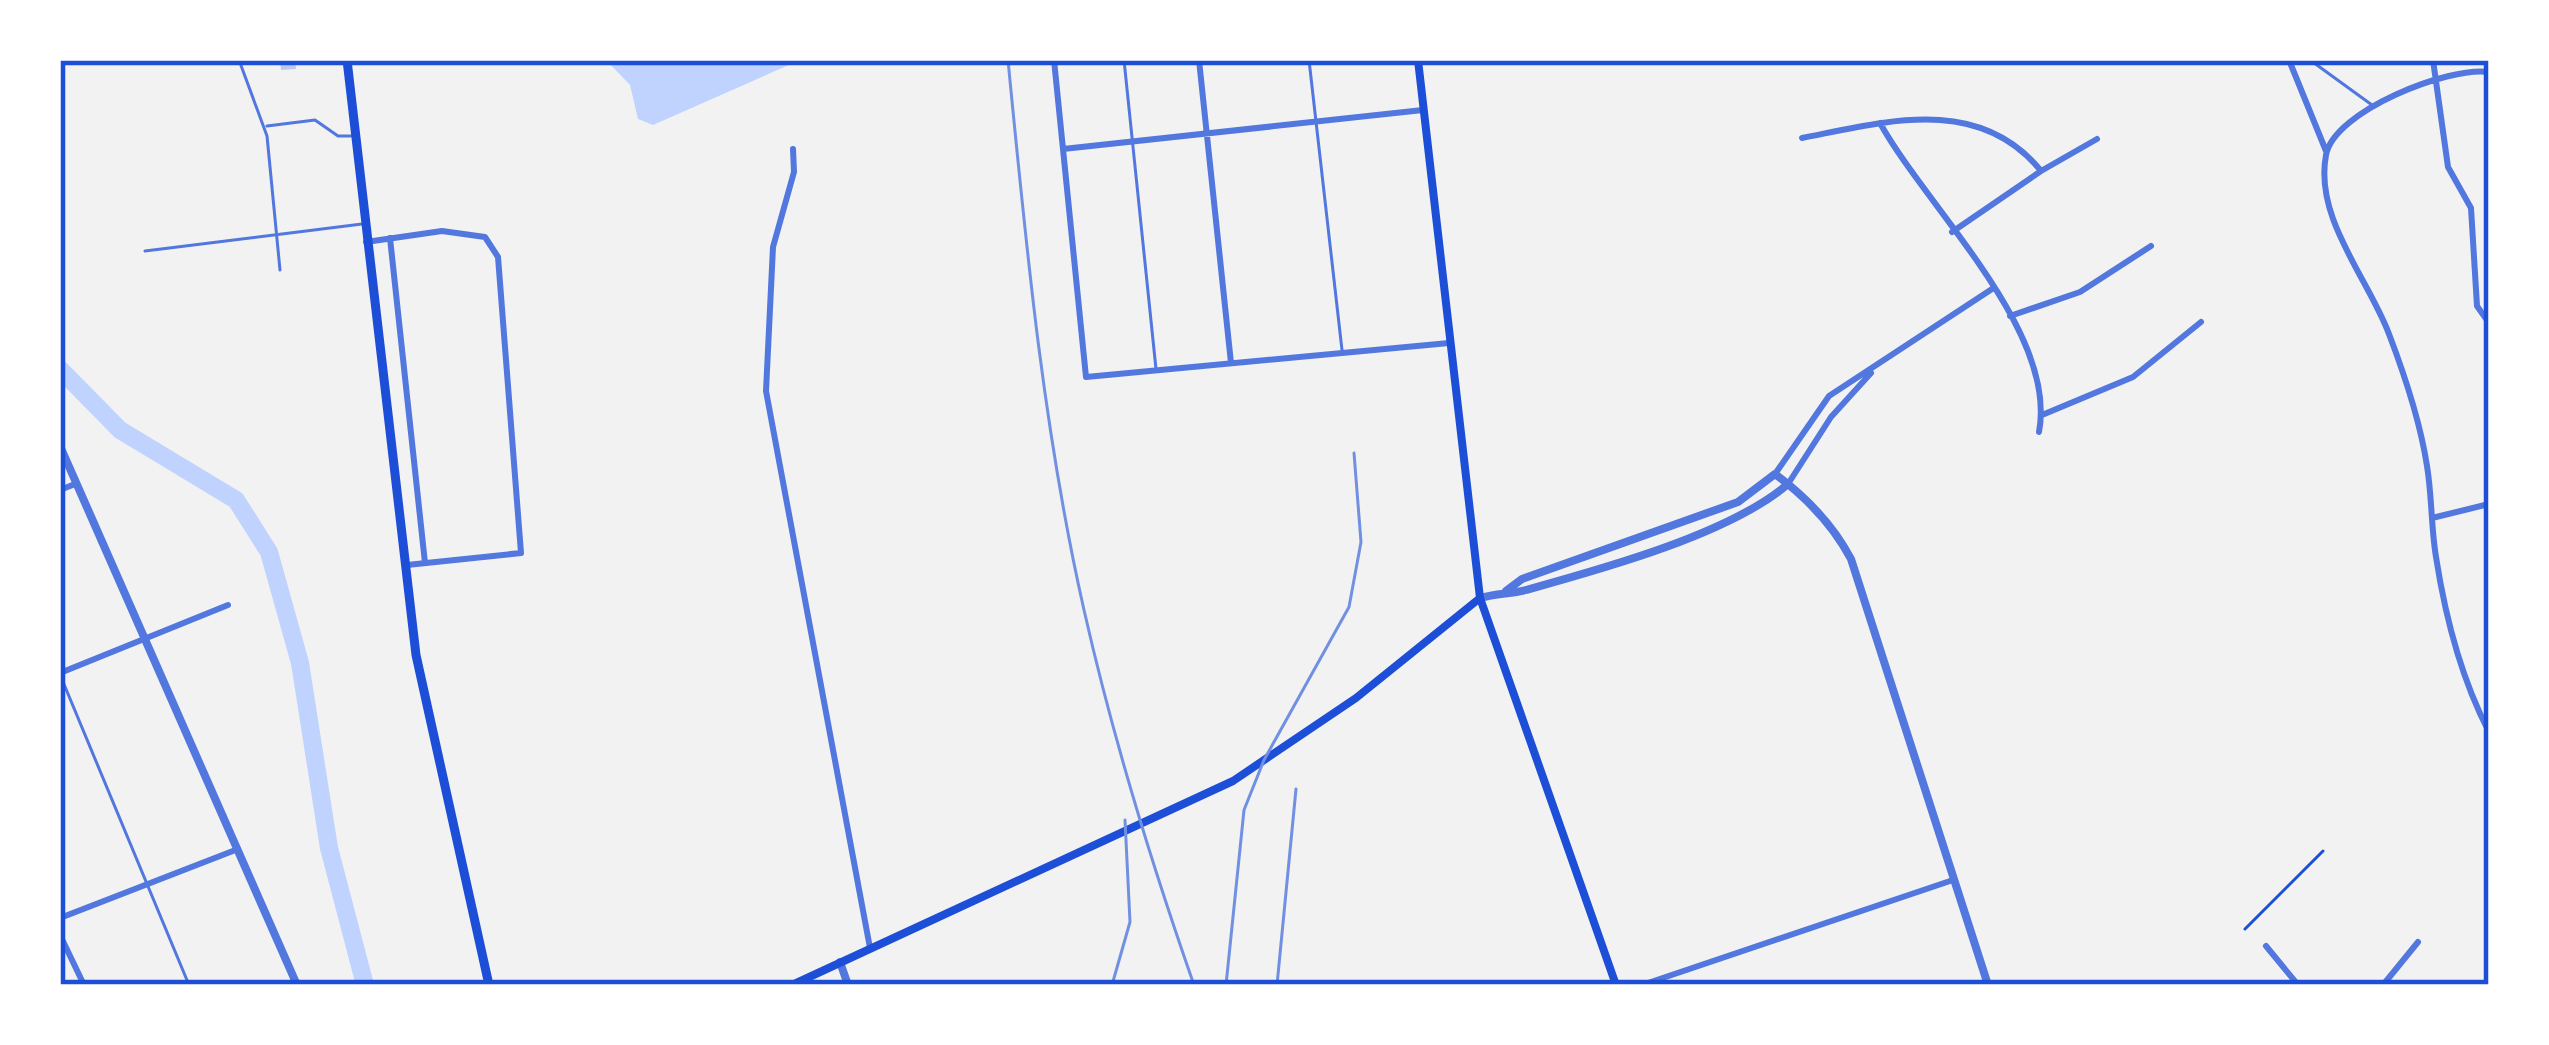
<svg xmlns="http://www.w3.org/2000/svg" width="2549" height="1045" viewBox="0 0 2549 1045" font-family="'Source Sans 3',sans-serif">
	<rect width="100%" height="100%" fill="#f2f2f2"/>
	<path fill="#bfd3fe" d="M 606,60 L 800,60 L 653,125 L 638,119 L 630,85 Z"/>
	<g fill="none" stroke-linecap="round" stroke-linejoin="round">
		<path stroke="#bfd3fe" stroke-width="18" d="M 60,369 L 120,430 L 236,500 L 269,552 L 300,663 L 329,848 L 365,985"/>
	</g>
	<path fill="#bdc9ec" d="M 280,60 L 295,60 L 296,69 L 281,70 Z"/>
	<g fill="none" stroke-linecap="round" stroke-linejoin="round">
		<path stroke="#1d4ed8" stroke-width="3" d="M 2245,929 L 2323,851"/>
		<path stroke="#5277de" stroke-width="3" d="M 239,60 L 267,136 L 280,270
			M 1124,60 L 1156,369
			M 1309,60 L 1342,350
			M 2310,60 L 2372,105
			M 267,126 L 315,120 L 338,136 L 353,136
			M 145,251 L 362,224
			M 61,677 L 189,985"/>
		<path stroke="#5277de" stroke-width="6" d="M 1054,60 L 1086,377 L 1449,343
			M 1199,60 L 1231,363
			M 2289,60 L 2326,151
			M 2433,60 L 2448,167 L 2471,208 L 2477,306 L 2489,323
			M 2489,72 C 2449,66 2334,111 2326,155 C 2314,218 2368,278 2389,334 C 2405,376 2420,420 2427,466 C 2432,496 2431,527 2436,557 C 2445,615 2462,680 2489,732
			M 1880,123 C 1927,208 2058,331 2039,432
			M 1802,138 C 1884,122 1979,94 2041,171 L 1952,232
			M 793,149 L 794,172 L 773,247 L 766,391 L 870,948
			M 1063,149 L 1423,110
			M 2041,171 L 2097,139
			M 390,238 L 425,563
			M 366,242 L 442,231 L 485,237 L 498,257 L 521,553 L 407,565
			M 2010,316 L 2080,292 L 2151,246
			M 2042,415 L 2133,377 L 2201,322
			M 1775,474 L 1829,396 L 1992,289
			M 1788,484 L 1831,417 L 1871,373
			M 60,490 L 75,484
			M 2432,518 L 2489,504
			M 60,673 L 228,605
			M 60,918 L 238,849
			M 60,935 L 84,985
			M 2266,946 L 2298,985
			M 1642,985 L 1953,880
			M 2383,985 L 2418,942"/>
		<path stroke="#5277de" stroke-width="8" d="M 60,446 L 297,985
			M 1506,591 L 1522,579 L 1738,502 L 1775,474 C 1806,497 1833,525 1851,559 L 1988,985
			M 1480,598 C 1496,593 1511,594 1526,590 C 1602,569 1730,534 1788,484
			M 840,962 L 848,985"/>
		<path stroke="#1d4ed8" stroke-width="8" d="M 1418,60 L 1480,598 L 1616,985
			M 792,985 L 1233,781 L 1356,698 L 1480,598"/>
		<path stroke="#1d4ed8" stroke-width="9" d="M 347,60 L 416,655 L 489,985"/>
		<path stroke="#7290e2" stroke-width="3" d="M 1008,60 C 1026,244 1043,429 1084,610 C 1113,738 1151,862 1194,985
			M 1112,985 L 1130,922 L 1125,820
			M 1226,985 L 1244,810 L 1264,760 L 1349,607 L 1361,542 L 1354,453
			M 1277,985 L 1296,789"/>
	</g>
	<rect width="2549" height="1045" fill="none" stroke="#ffffff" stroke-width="126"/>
	<rect x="63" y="63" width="2423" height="919" fill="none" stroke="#1d4ed8" stroke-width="4.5"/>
</svg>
